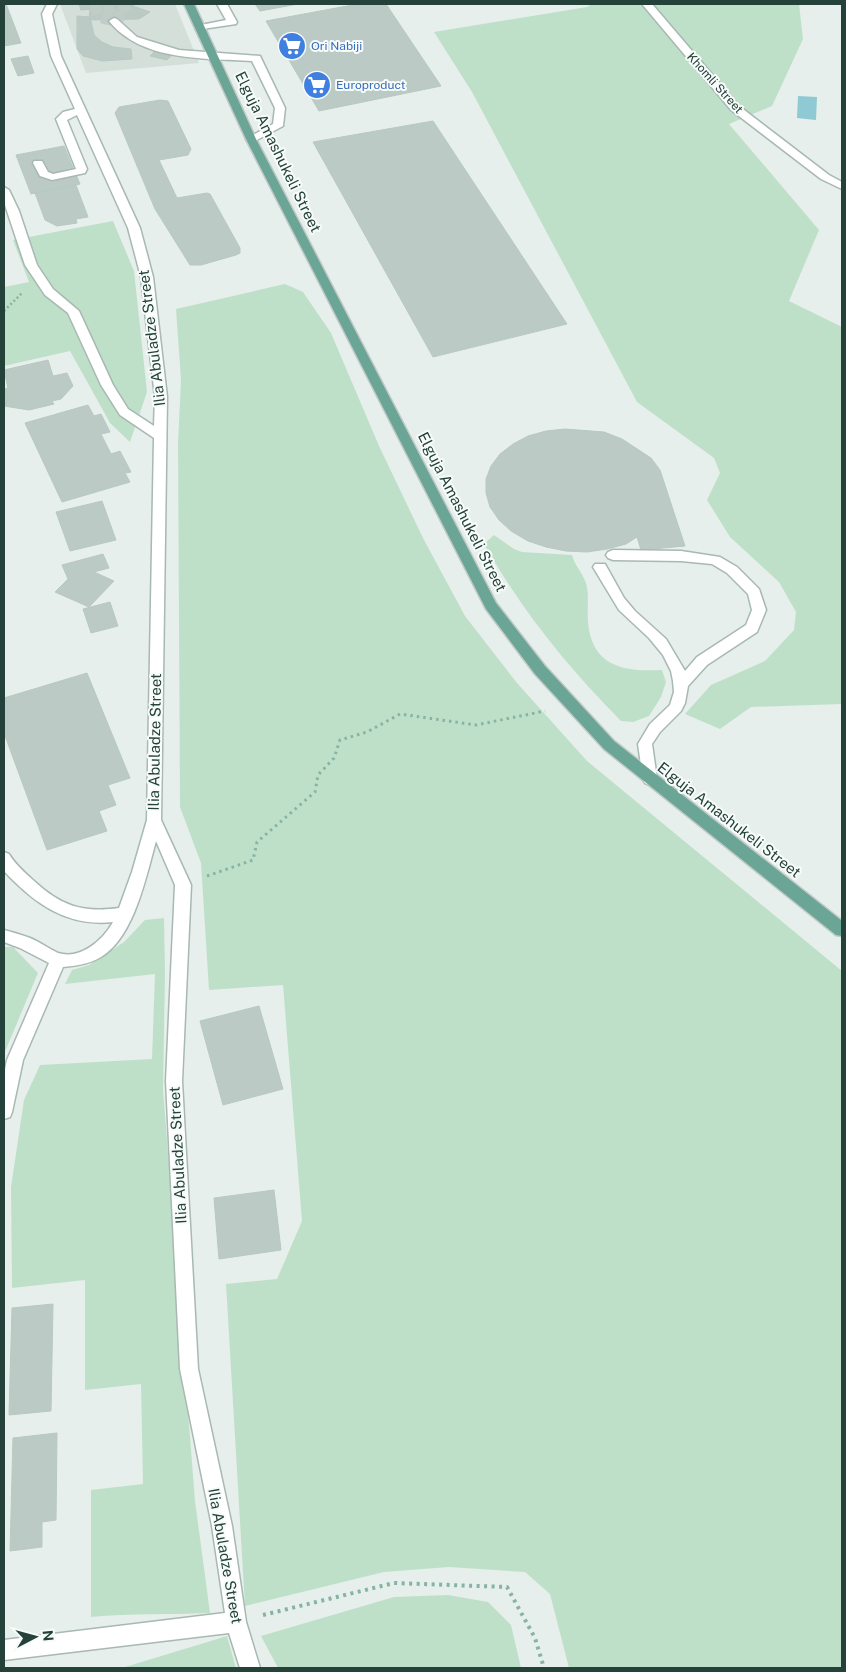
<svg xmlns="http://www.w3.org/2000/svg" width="846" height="1672" viewBox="0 0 846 1672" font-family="'Public Sans',sans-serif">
	<rect width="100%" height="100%" fill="#e6efeb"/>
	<path fill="#d4dfda" d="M 60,4 L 175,4 L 199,63 L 86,73 Z"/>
	<path fill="#bfe0c8" d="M 592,4 L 799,4 L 803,39 L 772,106 L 729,124 L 819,230 L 789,301 L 842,327 L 842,704 L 751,707 L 720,729 L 685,714 L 711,685 L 765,661 L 794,630 L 796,612 L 779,582 L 730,537 L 707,500 L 720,473 L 714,458 L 637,402 L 472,92 L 434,32 L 587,7 Z
		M 113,221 L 134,271 L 147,392 L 130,442 L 110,423 L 70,351 L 4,366 L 4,287 L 29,282 L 13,240 Z
		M 285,284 L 303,292 L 331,333 L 379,446 L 423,538 L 465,616 L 517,683 L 587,761 L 842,971 L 842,1668 L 569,1668 L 550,1594 L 525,1572 L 449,1567 L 384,1572 L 245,1606 L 226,1284 L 277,1279 L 302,1221 L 283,985 L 209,990 L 201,863 L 180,807 L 178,444 L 181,380 L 176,309 Z
		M 494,535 L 514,549 L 522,552 L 572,555 C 575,567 585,575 587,587 C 589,599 587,611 588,622 C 592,667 624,672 662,670 L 666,682 L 661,697 L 649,716 L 633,722 L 621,721 C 566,665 523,612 484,544 Z
		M 164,918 L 165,973 L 163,1089 L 195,1501 L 210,1613 C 170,1615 131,1613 91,1617 L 91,1490 L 143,1484 L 141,1384 L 85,1390 L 85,1280 L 12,1288 L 11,1187 L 24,1100 L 40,1065 L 152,1059 L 155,974 L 65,984 L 72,970 L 89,965 L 124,942 L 145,920 Z
		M 4,947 L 13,947 L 38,973 L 4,1054 Z
		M 448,1595 L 488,1602 L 511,1625 L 521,1668 L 278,1668 L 261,1636 L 394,1597 Z
		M 227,1636 L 236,1668 L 122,1668 Z"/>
	<path fill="#8ec9d4" d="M 798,96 L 817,97 L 816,120 L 797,118 Z"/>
	<path fill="#bbcac4" stroke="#b8c9c2" d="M 6,4 L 21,43 L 4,46 L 4,5 Z
		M 79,4 L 135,4 L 133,6 L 81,10 Z
		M 255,4 L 298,4 L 260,11 Z
		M 358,4 L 386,4 L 441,86 L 319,111 L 266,21 Z
		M 133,6 L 150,12 L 139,19 L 89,20 L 90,9 Z
		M 77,16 L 90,17 L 94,35 L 102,42 L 113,47 L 131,49 L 132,59 L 102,61 L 83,56 L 77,49 Z
		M 157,49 L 174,53 L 167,60 L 150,56 Z
		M 28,56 L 34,73 L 18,76 L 11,59 Z
		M 160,100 L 168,101 L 191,149 L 188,155 L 159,160 L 177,198 L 207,193 L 210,194 L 240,248 L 240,253 L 236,255 L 201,265 L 190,265 L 155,209 L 115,113 L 119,107 Z
		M 433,121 L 567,324 L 433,357 L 313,142 Z
		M 64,146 L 80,184 L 31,194 L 16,155 Z
		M 76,185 L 88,217 L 76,219 L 77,223 L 57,226 L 45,220 L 35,193 Z
		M 48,360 L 53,376 L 67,373 L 73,386 L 61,399 L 52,401 L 54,404 L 29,410 L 4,406 L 4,389 L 8,388 L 4,370 Z
		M 88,405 L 94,416 L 101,414 L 110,432 L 101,434 L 111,454 L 120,451 L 131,472 L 125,473 L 130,482 L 62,502 L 25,423 Z
		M 565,429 L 604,432 L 622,439 L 651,458 L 660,470 L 685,546 L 641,550 L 637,537 L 626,544 L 607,549 L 587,552 L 566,551 L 546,547 L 528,541 L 511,531 L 499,520 L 490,507 L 486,493 L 486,479 L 491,466 L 500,454 L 513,444 L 528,436 L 546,431 Z
		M 102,501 L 116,540 L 70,551 L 56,512 Z
		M 103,554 L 109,568 L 94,572 L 114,581 L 89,607 L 55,592 L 68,579 L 62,565 Z
		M 110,602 L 118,626 L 91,633 L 83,609 Z
		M 87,673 L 130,778 L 108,785 L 116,805 L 99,811 L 107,831 L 47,850 L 4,733 L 4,698 Z
		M 259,1006 L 283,1089 L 223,1105 L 200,1021 Z
		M 274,1190 L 281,1250 L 219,1259 L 214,1198 Z
		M 53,1304 L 51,1411 L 9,1415 L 12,1308 Z
		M 57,1433 L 56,1520 L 42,1522 L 42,1547 L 10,1551 L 13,1438 Z"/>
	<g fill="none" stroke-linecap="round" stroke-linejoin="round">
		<path stroke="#bfccc8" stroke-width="11" stroke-dasharray="11 5.5" stroke-linecap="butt" d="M 94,4 L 99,17 L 114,21
			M 107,4 L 114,21
			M 114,21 L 127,12 L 123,4"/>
		<g stroke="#a8b8b2" stroke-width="3">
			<path id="minor" d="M 47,4 L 57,4 L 52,14 L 61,56 L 140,228 L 153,277 L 167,397 L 161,820 L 191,885 L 182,1081 L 198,1369 L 232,1526 L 246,1622 L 260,1668 L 240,1668 L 229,1633 L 4,1660 L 4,1640 L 225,1613 L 212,1526 L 180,1369 L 166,1081 L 175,885 L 156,841 C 146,877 134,937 101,957 C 89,964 76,966 63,967 L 23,1060 L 12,1112 L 10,1117 L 4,1119 L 4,1074 L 7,1060 L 49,963 L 20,948 L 4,942 L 4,930 C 12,932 22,935 30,938 C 40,942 49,949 58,953 C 81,960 103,940 113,922 C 66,927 34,903 4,871 L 4,852 L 9,854 C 15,864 24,872 33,880 C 61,906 82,913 119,908 L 132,872 L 147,820 L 154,438 L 120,415 L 101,385 L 68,313 L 45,295 L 25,265 L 4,202 L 4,187 L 9,190 L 19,211 L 37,265 L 53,289 L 79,311 L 113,385 L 128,409 L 154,426 L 155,397 L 141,277 L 128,228 L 77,115 L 67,120 L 87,169 L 85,173 L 52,180 L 40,176 L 33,163 L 34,161 L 42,161 L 48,172 L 53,174 L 76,169 L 56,119 L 63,112 L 75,109 L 51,56 L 42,14 Z
				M 217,4 L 227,4 L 237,22 L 236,24 L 196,30 L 196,26 L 226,20 Z
				M 642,4 L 652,4 L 739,106 L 829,175 L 842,182 L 842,189 L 821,179 L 731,110 Z
				M 114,18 L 117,19 L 137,37 L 179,50 L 260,56 L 285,108 L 283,126 L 255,141 L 247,141 L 246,139 L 273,124 L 275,108 L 252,61 C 205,58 142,62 109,21 Z
				M 613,550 L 681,551 L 720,557 L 737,567 L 759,589 L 766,610 L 757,632 L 707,665 L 688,686 L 685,703 L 681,711 L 660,732 L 652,744 L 657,779 L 655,783 L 650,785 L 645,783 L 643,779 L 638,744 L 650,724 L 670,705 L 674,692 L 673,681 L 671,671 L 663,655 L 649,638 L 619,610 L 593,567 L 595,564 L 605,564 L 624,598 L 635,611 L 666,639 L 685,671 L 697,657 L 746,625 L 752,610 L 748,594 L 727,573 L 712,564 L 681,561 L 613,560 L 608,558 L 606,555 L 608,552 Z"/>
		</g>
		<g stroke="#c2cac8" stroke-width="3">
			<path id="major" d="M 184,4 L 194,4 L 256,139 L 496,603 L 545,666 L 614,741 L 842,921 L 842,936 L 836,935 L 604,749 L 535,674 L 486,609 L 246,139 Z"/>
		</g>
		<path stroke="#86b3a5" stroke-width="2.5" stroke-dasharray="2 2.5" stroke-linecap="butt" d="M 4,311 L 22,293"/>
		<path stroke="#86b3a5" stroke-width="3" stroke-dasharray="2.5 4" stroke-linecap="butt" d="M 207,876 L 253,860 L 257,842 L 315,792 L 318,775 L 334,758 L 340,740 L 367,732 L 400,714 L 476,725 L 545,711"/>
		<path stroke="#86b3a5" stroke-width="4" stroke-dasharray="3 4.5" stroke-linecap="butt" d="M 263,1615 L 394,1583 L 507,1587 L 535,1638 L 544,1668"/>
		<use href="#minor" fill="#fff" fill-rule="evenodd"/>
		<use href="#major" fill="#6aa596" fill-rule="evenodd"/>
	</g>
	<defs>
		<g id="supermarket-disc" transform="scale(1.4375)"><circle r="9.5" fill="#3f7fe0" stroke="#f7fbf9"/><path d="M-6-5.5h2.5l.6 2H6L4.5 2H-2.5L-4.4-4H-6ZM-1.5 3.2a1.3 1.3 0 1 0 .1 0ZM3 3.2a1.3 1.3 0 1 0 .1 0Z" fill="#fff"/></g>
	</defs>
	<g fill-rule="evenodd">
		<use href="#supermarket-disc" x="292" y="46"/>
		<use href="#supermarket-disc" x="317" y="85"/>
	</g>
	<g text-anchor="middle" stroke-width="4" stroke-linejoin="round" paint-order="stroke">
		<g font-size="12" fill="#366cbe" stroke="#f7fbf9" text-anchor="start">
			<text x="311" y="50">Ori Nabiji</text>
			<text x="336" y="89">Europroduct</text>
		</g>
		<g font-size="12" fill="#24423a" stroke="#f7fbf9">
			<text transform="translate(715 83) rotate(48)" y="4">Khomli Street</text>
		</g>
		<g font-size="15" fill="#24423a" stroke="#f7fbf9">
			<text transform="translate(278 152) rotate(64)" y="5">Elguja Amashukeli Street</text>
			<text transform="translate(152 338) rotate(-97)" y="5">Ilia Abuladze Street</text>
			<text transform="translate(462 512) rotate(63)" y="5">Elguja Amashukeli Street</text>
			<text transform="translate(155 742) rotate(-89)" y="5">Ilia Abuladze Street</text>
			<text transform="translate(729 820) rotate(38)" y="5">Elguja Amashukeli Street</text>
			<text transform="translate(178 1155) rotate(-93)" y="5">Ilia Abuladze Street</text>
			<text transform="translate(225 1556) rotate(80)" y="5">Ilia Abuladze Street</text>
		</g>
	</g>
	<rect width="846" height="1672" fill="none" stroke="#24423a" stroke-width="10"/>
	<g transform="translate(35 1637) rotate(84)" stroke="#f7fbf9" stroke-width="4" paint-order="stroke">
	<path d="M0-4L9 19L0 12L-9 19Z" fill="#24423a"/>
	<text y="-8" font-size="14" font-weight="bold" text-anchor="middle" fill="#24423a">N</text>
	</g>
</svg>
